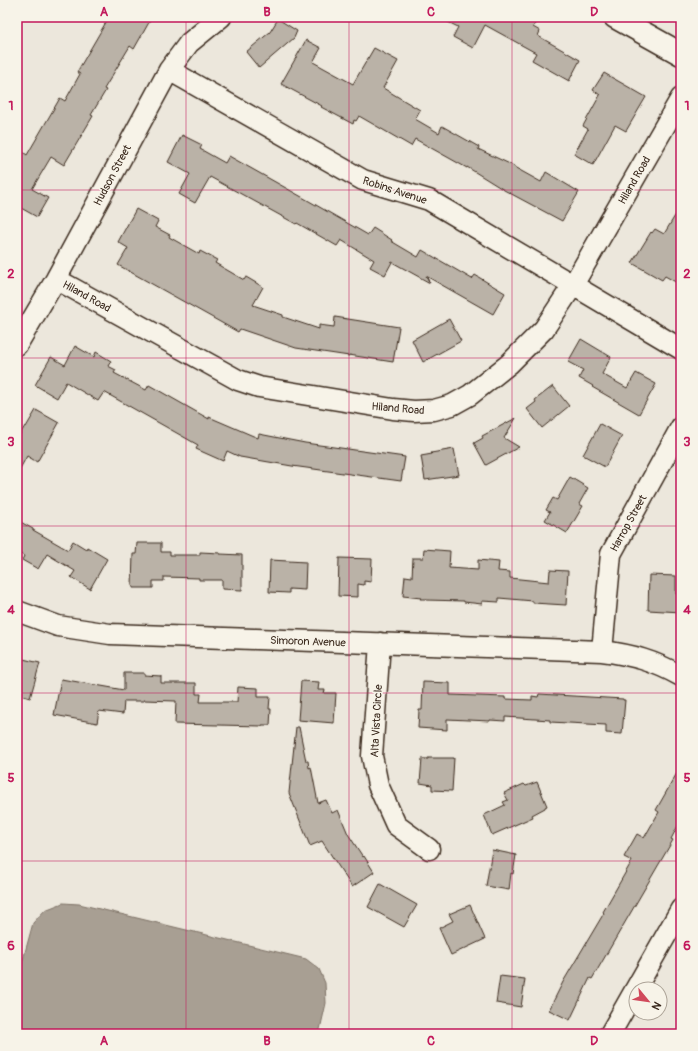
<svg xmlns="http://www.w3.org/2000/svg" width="698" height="1051" viewBox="0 0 698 1051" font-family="Pangolin,sans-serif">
	<rect width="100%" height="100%" fill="#ece7dc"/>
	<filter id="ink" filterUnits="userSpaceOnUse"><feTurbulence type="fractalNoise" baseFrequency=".025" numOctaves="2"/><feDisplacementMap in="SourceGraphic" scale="8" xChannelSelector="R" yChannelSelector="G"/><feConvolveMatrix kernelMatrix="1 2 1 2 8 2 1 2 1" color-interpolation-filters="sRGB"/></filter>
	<g filter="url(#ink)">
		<path fill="#a89f93" stroke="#7c7064" d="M 63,903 L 79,904 L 306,959 L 319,969 L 325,983 L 326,1003 L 319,1034 L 17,1034 L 17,982 L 33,923 L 45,910 Z"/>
		<path fill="#bab2a7" stroke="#3b2a1e" d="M 109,17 L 152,17 L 134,49 L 130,46 L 104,89 L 106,90 L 91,115 L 93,116 L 64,165 L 51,157 L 32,189 L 48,198 L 37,217 L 21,208 L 17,215 L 17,163 L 23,152 L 27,155 L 60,98 L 65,101 L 80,74 L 77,72 Z
			M 438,17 L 512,17 L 521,22 L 524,17 L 539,17 L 533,27 L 540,31 L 538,36 L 580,60 L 569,81 L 532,60 L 536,53 L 485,25 L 473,48 L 453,37 L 458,27 Z
			M 278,19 L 297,31 L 294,38 L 259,68 L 246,52 L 270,32 Z
			M 306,40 L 321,48 L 313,62 L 353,84 L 374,48 L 398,61 L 383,88 L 420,110 L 415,119 L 439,133 L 442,126 L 479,147 L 478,149 L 514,166 L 514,167 L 541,182 L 546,172 L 579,192 L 562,221 L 504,190 L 467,167 L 467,168 L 415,139 L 411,146 L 359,116 L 356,121 L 354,120 L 353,124 L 321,107 L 322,106 L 281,84 Z
			M 604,73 L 646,97 L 626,131 L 615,125 L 593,165 L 574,154 L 588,129 L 583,126 L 600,95 L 593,90 Z
			M 182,135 L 202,145 L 200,149 L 225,163 L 229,156 L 309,201 L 368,235 L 373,228 L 392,240 L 391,241 L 418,257 L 422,250 L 472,279 L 475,275 L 505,293 L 493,314 L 426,276 L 430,283 L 392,262 L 385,275 L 370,267 L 374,260 L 341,240 L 337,246 L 297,223 L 296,224 L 210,177 L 195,203 L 179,194 L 190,174 L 168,162 Z
			M 681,206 L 681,285 L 665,276 L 662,280 L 632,263 L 651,232 L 652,233 L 655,229 L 664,234 Z
			M 136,209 L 158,221 L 155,227 L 170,235 L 169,237 L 199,254 L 200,251 L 217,260 L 215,263 L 244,280 L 246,277 L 263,287 L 253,305 L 283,315 L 283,317 L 319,329 L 319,325 L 334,327 L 335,317 L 399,327 L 393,362 L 349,355 L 349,356 L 296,348 L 240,329 L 238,332 L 118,265 L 128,248 L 118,242 Z
			M 449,319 L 461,341 L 423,362 L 412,340 Z
			M 581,339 L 611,357 L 602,374 L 627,388 L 636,373 L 656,384 L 639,414 L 592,387 L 593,386 L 579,378 L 583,370 L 568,362 Z
			M 75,346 L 94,357 L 96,352 L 111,361 L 108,366 L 116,370 L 114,373 L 146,390 L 149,385 L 209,419 L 209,417 L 258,438 L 259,434 L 305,443 L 405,457 L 401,481 L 292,466 L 240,457 L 227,451 L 223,461 L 196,449 L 198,445 L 104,392 L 98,401 L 66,382 L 57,398 L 35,385 L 51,357 L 65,365 Z
			M 553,386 L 569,406 L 542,428 L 527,409 L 536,402 L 535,400 Z
			M 36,410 L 59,423 L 37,462 L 27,456 L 17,474 L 17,439 L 25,426 L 26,427 Z
			M 516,418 L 504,438 L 519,447 L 486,465 L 474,443 L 483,438 L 482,436 Z
			M 600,424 L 622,436 L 605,467 L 583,455 Z
			M 454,449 L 459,475 L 425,480 L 421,456 L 432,454 L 431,453 Z
			M 570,477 L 588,488 L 579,504 L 583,506 L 567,533 L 545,520 L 550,512 L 546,510 L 553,498 L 557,500 Z
			M 17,520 L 33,529 L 33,530 L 68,550 L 73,541 L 86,549 L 87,547 L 107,559 L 90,589 L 71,577 L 75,571 L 47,554 L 38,569 L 22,560 L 24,556 L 17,552 Z
			M 137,543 L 161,543 L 161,552 L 170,552 L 170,555 L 200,555 L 200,552 L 220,553 L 220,554 L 242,555 L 242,590 L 222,589 L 222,580 L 199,580 L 199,578 L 164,577 L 164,581 L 153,581 L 153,588 L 133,588 L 133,586 L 132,586 L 133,554 L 136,554 Z
			M 424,549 L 450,551 L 449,568 L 478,570 L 478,560 L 499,562 L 498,571 L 510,572 L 510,578 L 549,582 L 550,570 L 568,571 L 566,605 L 533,603 L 533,601 L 499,598 L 499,602 L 482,601 L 482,604 L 464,602 L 464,601 L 426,600 L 426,599 L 420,599 L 421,598 L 403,596 L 405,576 L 412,577 L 413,558 L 423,558 Z
			M 339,558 L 372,559 L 371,582 L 364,581 L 364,585 L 358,584 L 358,597 L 338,596 Z
			M 270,560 L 306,562 L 305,590 L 289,589 L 289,593 L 269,592 Z
			M 649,575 L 676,576 L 676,594 L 681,595 L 681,612 L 648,610 Z
			M 23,659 L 40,663 L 30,698 L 17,694 L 17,663 L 21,665 Z
			M 124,673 L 144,673 L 144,675 L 161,676 L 161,683 L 196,683 L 196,694 L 201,694 L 200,702 L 237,702 L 238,687 L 258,688 L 258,697 L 270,697 L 269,709 L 271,709 L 270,725 L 262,725 L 262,726 L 175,724 L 176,701 L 144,700 L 144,701 L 124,701 L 123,714 L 99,711 L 97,723 L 54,715 L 61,679 L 124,690 Z
			M 301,681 L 319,682 L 318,690 L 325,690 L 324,693 L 336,693 L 334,723 L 298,720 Z
			M 423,682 L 450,683 L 450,695 L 505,697 L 505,699 L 532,700 L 532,696 L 538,697 L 539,694 L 623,699 L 623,700 L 625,700 L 622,734 L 606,733 L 606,725 L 550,722 L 550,720 L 505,717 L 505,721 L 490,720 L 490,721 L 447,719 L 447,730 L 418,728 L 419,710 L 422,710 Z
			M 296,727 L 299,727 L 306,761 L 308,761 L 309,768 L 311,767 L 318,803 L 326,800 L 332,813 L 338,810 L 348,834 L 363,857 L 364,856 L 374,872 L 352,887 L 322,841 L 310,846 L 289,793 Z
			M 428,758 L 454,758 L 452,791 L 432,790 L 432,785 L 420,783 L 422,759 L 428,759 Z
			M 681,766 L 681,820 L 671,839 L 673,840 L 592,979 L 590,978 L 570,1020 L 549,1010 L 563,982 L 604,913 L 603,912 L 632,861 L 624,857 L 637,834 L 644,838 L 659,812 L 656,810 Z
			M 537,782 L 547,806 L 545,807 L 545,808 L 532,815 L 533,817 L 492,835 L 484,815 L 505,805 L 503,802 L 508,800 L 504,793 L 524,784 L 526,786 Z
			M 492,850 L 516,855 L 513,874 L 511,873 L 509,890 L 486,886 Z
			M 380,884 L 417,905 L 404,927 L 368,907 Z
			M 470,905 L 485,939 L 451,955 L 439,928 L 453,921 L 449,914 Z
			M 500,976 L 525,979 L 521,1007 L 496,1003 Z"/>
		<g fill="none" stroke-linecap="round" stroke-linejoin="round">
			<g stroke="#3b2a1e" stroke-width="23">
				<path id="minor" d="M 169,70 L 363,180 L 429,200 L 681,349
					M 56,279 L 238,380 L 259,387 L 393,409 L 414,411 L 434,410 L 452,405 L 470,395 L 509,364 L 544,329 L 573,285 L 681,98
					M 17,345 L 56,279 L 169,70 L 189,43 L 221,17
					M 17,611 L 58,626 L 110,634 L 602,651 C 633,655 654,661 681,676
					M 380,643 L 372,756 L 378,785 L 396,825 L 429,849
					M 602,651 L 611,554 L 681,427
					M 610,1034 L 681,909"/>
			</g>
			<g stroke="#3b2a1e" stroke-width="25">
				<path id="tertiary" d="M 615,17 L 681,54"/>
			</g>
			<use href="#minor" stroke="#f7f3e8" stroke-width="20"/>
			<use href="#tertiary" stroke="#f7f3e8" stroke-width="22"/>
		</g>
	</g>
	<path fill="none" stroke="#c2185b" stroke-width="1" stroke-opacity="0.55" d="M 186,17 L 186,1034M 349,17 L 349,1034M 512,17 L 512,1034M 17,190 L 681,190M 17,358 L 681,358M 17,526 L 681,526M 17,693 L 681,693M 17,861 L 681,861"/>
	<g text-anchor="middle" stroke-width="3.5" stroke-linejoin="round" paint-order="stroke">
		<g font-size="11" fill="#3b2a1e" stroke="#f7f3e8">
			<text transform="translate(112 175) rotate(-62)" y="4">Hudson Street</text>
			<text transform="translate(634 180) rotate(-60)" y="4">Hiland Road</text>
			<text transform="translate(395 190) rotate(18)" y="4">Robins Avenue</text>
			<text transform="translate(87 296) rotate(29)" y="4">Hiland Road</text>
			<text transform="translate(398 408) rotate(5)" y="4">Hiland Road</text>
			<text transform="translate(628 523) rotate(-61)" y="4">Harrop Street</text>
			<text transform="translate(308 641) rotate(2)" y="4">Simoron Avenue</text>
			<text transform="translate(376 721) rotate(-87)" y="4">Alta Vista Circle</text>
		</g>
	</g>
	<rect width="698" height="1051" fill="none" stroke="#f7f3e8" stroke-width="44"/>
	<g transform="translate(648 1001) rotate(119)"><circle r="19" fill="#f7f3e8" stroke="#aca397"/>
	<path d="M0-3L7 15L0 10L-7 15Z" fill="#d1495b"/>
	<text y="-6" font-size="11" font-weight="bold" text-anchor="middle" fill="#3b2a1e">N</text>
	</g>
	<rect x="22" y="22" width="654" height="1007" fill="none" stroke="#c2185b" stroke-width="1.5"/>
	<g font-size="13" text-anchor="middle" font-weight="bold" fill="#c2185b">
		<text x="104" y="16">A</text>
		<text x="267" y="16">B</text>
		<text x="431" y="16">C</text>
		<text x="594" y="16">D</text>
		<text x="11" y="110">1</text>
		<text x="687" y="110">1</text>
		<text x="11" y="278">2</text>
		<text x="687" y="278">2</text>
		<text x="11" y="446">3</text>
		<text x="687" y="446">3</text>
		<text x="11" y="614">4</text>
		<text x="687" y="614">4</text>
		<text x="11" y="782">5</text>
		<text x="687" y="782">5</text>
		<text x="11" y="950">6</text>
		<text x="687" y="950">6</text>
		<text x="104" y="1045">A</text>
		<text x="267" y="1045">B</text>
		<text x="431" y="1045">C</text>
		<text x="594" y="1045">D</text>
	</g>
</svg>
